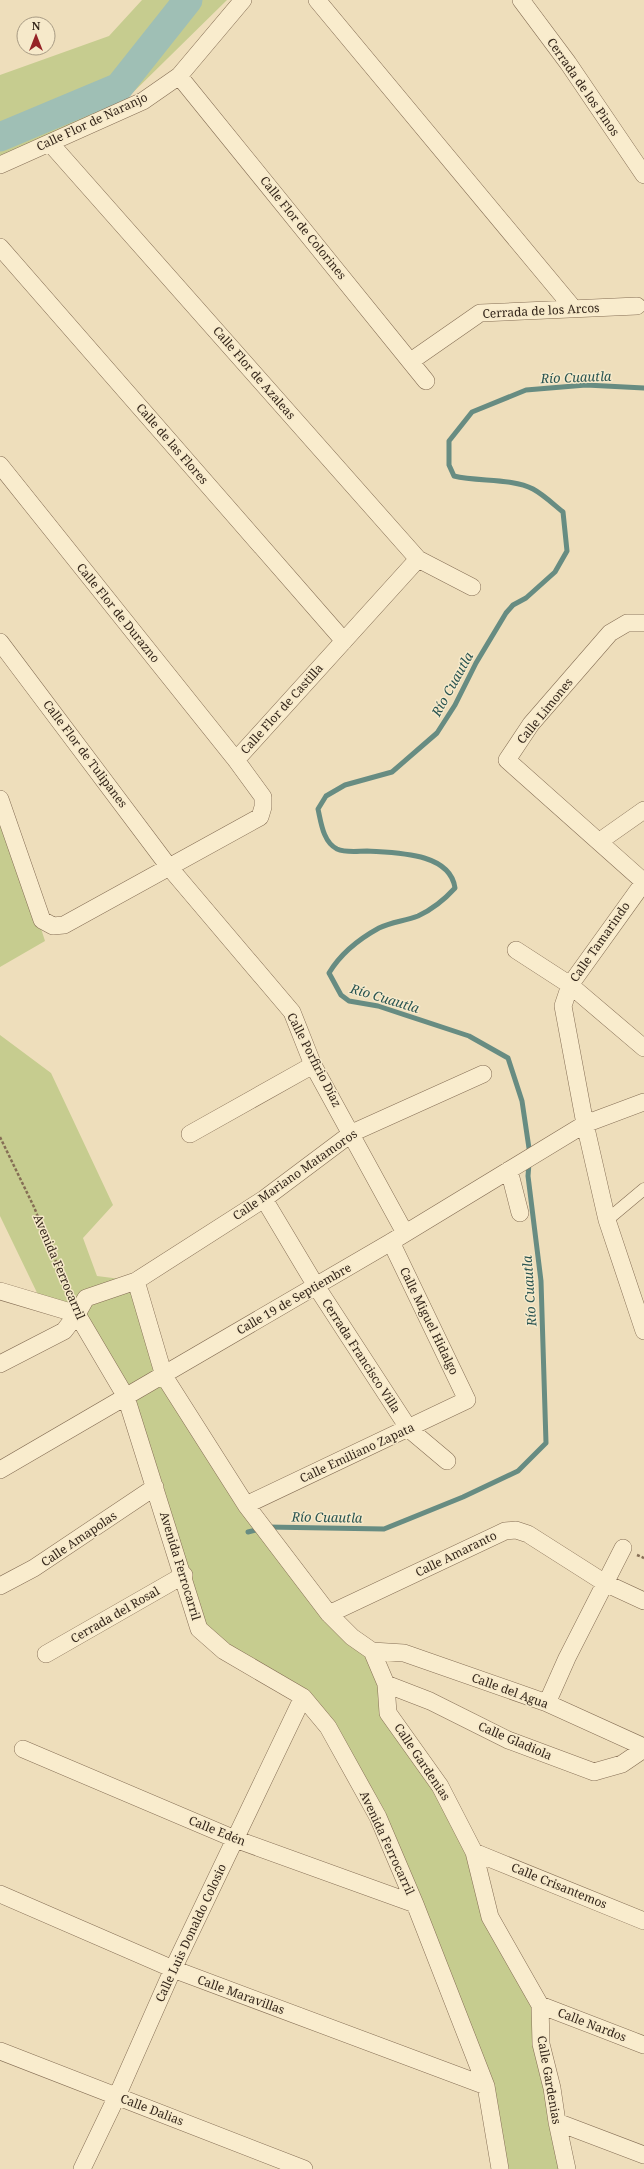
<svg xmlns="http://www.w3.org/2000/svg" width="644" height="2169" viewBox="0 0 644 2169" font-family="'Noto Serif',serif">
	<rect width="100%" height="100%" fill="#eedebb"/>
	<path fill="#c6cc8f" d="M 142,0 L 227,0 L 108,117 L 0,161 L 0,75 L 109,36 Z
		M 0,801 L 45,941 L 0,967 Z
		M 0,1035 L 51,1073 L 113,1205 L 83,1238 L 97,1276 L 136,1281 L 164,1376 L 246,1505 L 372,1651 L 388,1713 L 440,1786 L 490,1917 L 540,2005 L 563,2169 L 500,2169 L 486,2086 L 415,1904 L 328,1727 L 199,1629 L 126,1397 L 78,1314 L 42,1303 L 0,1216 Z"/>
	<g fill="none" stroke-linecap="round" stroke-linejoin="round">
		<path stroke="#678c82" stroke-width="5" d="M 530,1155 L 522,1101 L 508,1058 L 469,1036 L 378,1006 L 349,1001 L 341,995 L 329,973 C 341,953 359,939 379,928 C 391,922 405,921 418,916 C 431,910 445,899 455,888 C 450,852 395,853 367,851 C 358,851 346,853 337,849 C 323,842 321,822 318,809 L 326,796 L 345,785 L 392,772 L 437,733 L 455,705 L 476,663 L 506,613 L 513,605 L 526,598 L 555,572 L 567,551 L 563,512 C 553,504 544,495 533,489 C 512,478 478,482 454,476 L 449,465 L 449,441 L 472,412 L 526,390 L 586,385 L 644,388
			M 267,1527 L 384,1529 L 463,1497 L 518,1471 L 546,1443 L 541,1281 L 528,1176 L 529,1163
			M 248,1532 L 260,1529"/>
		<path stroke="#9fbfb5" stroke-width="29" d="M 0,137 L 119,87 L 188,0"/>
		<g stroke="#856e55" stroke-width="13">
			<path id="pedestrian" d="M 607,1220 L 644,1189"/>
		</g>
		<g stroke="#856e55" stroke-width="18">
			<path id="minor" d="M 317,0 L 574,309
				M 521,0 L 568,63 L 644,175
				M 179,76 L 426,381
				M 50,143 L 418,559 L 472,587
				M 0,165 L 143,101 L 179,76 L 243,0
				M 0,247 L 344,641
				M 411,361 L 480,313 L 637,306
				M 0,465 L 236,760 L 263,797 L 263,807 L 260,817 L 64,925 L 53,926 L 42,920 L 0,799
				M 644,623 L 627,623 L 610,633 L 531,724 L 507,760 L 644,882
				M 0,642 L 169,867 L 292,1012 L 313,1065 L 405,1233
				M 236,760 L 418,559
				M 600,841 L 644,810
				M 644,882 L 570,985 L 563,1006 L 585,1124 L 607,1220 L 644,1331
				M 516,950 L 570,985 L 644,1048
				M 190,1134 L 313,1065
				M 509,1170 L 520,1213
				M 264,1199 L 316,1286 L 409,1429 L 447,1461
				M 136,1281 L 164,1376 L 246,1505 L 329,1614 L 352,1637 L 372,1651 L 386,1684 L 388,1713 L 440,1786 L 474,1852 L 490,1917 L 540,2005 L 541,2044 L 552,2088 L 557,2122 L 567,2169
				M 0,1291 L 77,1314
				M 77,1314 L 126,1397 L 199,1629 L 224,1651 L 303,1697 L 328,1727 L 378,1817 L 415,1904 L 486,2086 L 500,2169
				M 0,1364 L 64,1331 L 77,1314 L 86,1298 L 136,1281 L 264,1199 L 352,1133 L 483,1074
				M 0,1470 L 391,1242 L 585,1124 L 644,1102
				M 246,1505 L 467,1400 L 391,1242
				M 0,1586 L 34,1568 L 155,1487
				M 329,1614 L 505,1531 L 516,1530 L 528,1534 L 605,1583 L 644,1601
				M 372,1651 L 404,1653 L 547,1703 L 644,1747
				M 46,1654 L 184,1575
				M 386,1684 L 430,1701 L 508,1740 L 594,1772 L 622,1764 L 644,1749
				M 547,1703 L 567,1658 L 623,1548
				M 23,1749 L 235,1839 L 415,1904
				M 474,1852 L 644,1921
				M 0,1894 L 173,1969 L 486,2086
				M 540,2005 L 644,2045
				M 0,2051 L 304,2169
				M 557,2122 L 644,2155
				M 82,2169 L 117,2096 L 173,1969 L 303,1697"/>
		</g>
		<path stroke="#856e55" stroke-width="2.5" stroke-dasharray="3 2" stroke-linecap="butt" d="M 0,1137 L 34,1207 L 69,1294
			M 637,1555 L 644,1558"/>
		<use href="#pedestrian" stroke="#f9eccd" stroke-width="12"/>
		<use href="#minor" stroke="#f9eccd" stroke-width="17"/>
	</g>
	<g text-anchor="middle" stroke-width="3" stroke-linejoin="round" paint-order="stroke">
		<g font-size="12" fill="#34261a" stroke="#f6e9ca">
			<text transform="translate(583 87) rotate(55)" y="4">Cerrada de los Pinos</text>
			<text transform="translate(92 122) rotate(-25)" y="4">Calle Flor de Naranjo</text>
			<text transform="translate(303 228) rotate(51)" y="4">Calle Flor de Colorines</text>
			<text transform="translate(541 311) rotate(-3)" y="4">Cerrada de los Arcos</text>
			<text transform="translate(254 373) rotate(49)" y="4">Calle Flor de Azaleas</text>
			<text transform="translate(172 444) rotate(49)" y="4">Calle de las Flores</text>
			<text transform="translate(118 613) rotate(51)" y="4">Calle Flor de Durazno</text>
			<text transform="translate(282 709) rotate(-48)" y="4">Calle Flor de Castilla</text>
			<text transform="translate(545 711) rotate(-51)" y="4">Calle Limones</text>
			<text transform="translate(85 754) rotate(53)" y="4">Calle Flor de Tulipanes</text>
			<text transform="translate(600 942) rotate(-55)" y="4">Calle Tamarindo</text>
			<text transform="translate(314 1060) rotate(63)" y="4">Calle Porfirio Díaz</text>
			<text transform="translate(295 1175) rotate(-35)" y="4">Calle Mariano Matamoros</text>
			<text transform="translate(59 1267) rotate(67)" y="4">Avenida Ferrocarril</text>
			<text transform="translate(294 1299) rotate(-30)" y="4">Calle 19 de Septiembre</text>
			<text transform="translate(429 1321) rotate(64)" y="4">Calle Miguel Hidalgo</text>
			<text transform="translate(361 1356) rotate(57)" y="4">Cerrada Francisco Villa</text>
			<text transform="translate(357 1453) rotate(-25)" y="4">Calle Emiliano Zapata</text>
			<text transform="translate(79 1539) rotate(-34)" y="4">Calle Amapolas</text>
			<text transform="translate(456 1554) rotate(-26)" y="4">Calle Amaranto</text>
			<text transform="translate(180 1566) rotate(73)" y="4">Avenida Ferrocarril</text>
			<text transform="translate(115 1615) rotate(-30)" y="4">Cerrada del Rosal</text>
			<text transform="translate(510 1691) rotate(20)" y="4">Calle del Agua</text>
			<text transform="translate(515 1741) rotate(23)" y="4">Calle Gladiola</text>
			<text transform="translate(422 1762) rotate(56)" y="4">Calle Gardenias</text>
			<text transform="translate(217 1831) rotate(22)" y="4">Calle Edén</text>
			<text transform="translate(387 1843) rotate(65)" y="4">Avenida Ferrocarril</text>
			<text transform="translate(559 1886) rotate(22)" y="4">Calle Crisantemos</text>
			<text transform="translate(191 1933) rotate(-65)" y="4">Calle Luis Donaldo Colosio</text>
			<text transform="translate(241 1995) rotate(20)" y="4">Calle Maravillas</text>
			<text transform="translate(592 2025) rotate(21)" y="4">Calle Nardos</text>
			<text transform="translate(549 2080) rotate(80)" y="4">Calle Gardenias</text>
			<text transform="translate(152 2110) rotate(21)" y="4">Calle Dalias</text>
		</g>
		<g font-size="13" font-style="italic" fill="#295451" stroke="#f6e9ca">
			<text transform="translate(576 377) rotate(-2)" y="5">Río Cuautla</text>
			<text transform="translate(452 684) rotate(-61)" y="5">Río Cuautla</text>
			<text transform="translate(385 998) rotate(17)" y="5">Río Cuautla</text>
			<text transform="translate(529 1291) rotate(-94)" y="5">Río Cuautla</text>
			<text transform="translate(327 1517) rotate(1)" y="5">Río Cuautla</text>
		</g>
	</g>
	<g transform="translate(36 36)"><circle r="19" fill="#f6e9ca" stroke="#a89b84"/>
	<path d="M0-3L7 15L0 10L-7 15Z" fill="#962326"/>
	<text y="-6" font-size="11" font-weight="bold" text-anchor="middle" fill="#34261a">N</text>
	</g>
</svg>
